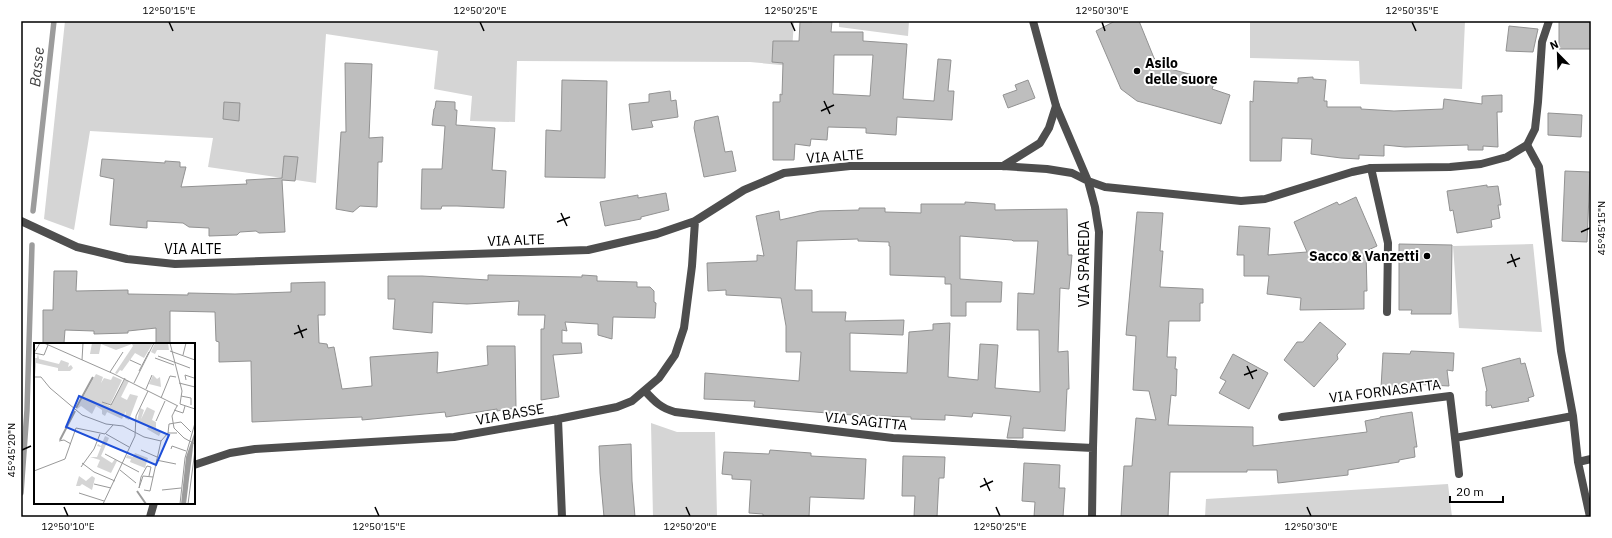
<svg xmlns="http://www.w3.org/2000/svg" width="1612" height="538" viewBox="0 0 1612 538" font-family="'IBM Plex Sans',sans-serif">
	<rect width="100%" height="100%" fill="#fff"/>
	<path fill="#d5d5d5" d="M 65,21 L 794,21 L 791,66 L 750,62 L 517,61 L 515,122 L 470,121 L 472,96 L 434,89 L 438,51 L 326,34 L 316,183 L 208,167 L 213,138 L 90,131 L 74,230 L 44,219 Z
		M 839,21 L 909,21 L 908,36 L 839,27 Z
		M 1250,21 L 1465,21 L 1462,89 L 1360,84 L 1359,61 L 1250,58 Z
		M 1533,244 L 1542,332 L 1459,328 L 1453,246 Z
		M 651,423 L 677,432 L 715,432 L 717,517 L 653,517 Z
		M 1448,484 L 1452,517 L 1205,517 L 1206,499 Z"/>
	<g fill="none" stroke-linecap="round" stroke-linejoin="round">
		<path stroke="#9c9c9c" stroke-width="5.5" d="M 33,211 L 54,21
			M 21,493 L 27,410 L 32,245"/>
	</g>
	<path fill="#bebebe" stroke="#929292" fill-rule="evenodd" d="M 812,21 L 832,21 L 831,32 L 863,32 L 863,41 L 907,44 L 903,99 L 934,101 L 938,59 L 951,60 L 948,91 L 954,91 L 952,120 L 897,117 L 896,135 L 866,133 L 866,128 L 828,127 L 827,140 L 811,139 L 810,146 L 795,144 L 794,160 L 773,160 L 773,102 L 780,102 L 780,94 L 782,95 L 783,63 L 772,62 L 773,41 L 799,41 L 800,22 L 812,22 ZM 834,55 L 873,55 L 870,96 L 833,94 Z
		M 1115,21 L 1139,21 L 1154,58 L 1163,67 L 1215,81 L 1212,89 L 1230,95 L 1221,124 L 1137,101 L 1121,89 L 1096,31 Z
		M 1559,21 L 1591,21 L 1591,49 L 1559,49 Z
		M 1509,26 L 1538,29 L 1533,52 L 1506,51 Z
		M 345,63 L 372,64 L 369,138 L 383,137 L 382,162 L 378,162 L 377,207 L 360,206 L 353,212 L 336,209 L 341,132 L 346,132 Z
		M 1313,77 L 1313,79 L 1326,80 L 1324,101 L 1327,101 L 1327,107 L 1361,107 L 1361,109 L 1394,111 L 1443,109 L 1444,99 L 1482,104 L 1482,96 L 1502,95 L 1502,112 L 1497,112 L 1498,147 L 1483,146 L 1483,150 L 1468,150 L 1468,145 L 1405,147 L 1384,145 L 1384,156 L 1359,155 L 1359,159 L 1341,158 L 1311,154 L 1312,139 L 1282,138 L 1281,161 L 1250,161 L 1250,101 L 1253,102 L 1254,81 L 1298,83 L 1298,78 Z
		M 562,80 L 607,81 L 605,178 L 545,177 L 546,130 L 561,131 Z
		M 1028,80 L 1035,98 L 1008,108 L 1003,95 L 1017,90 L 1015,85 Z
		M 670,91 L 671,101 L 676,100 L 678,117 L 651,121 L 653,127 L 632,130 L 629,104 L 649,102 L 649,94 Z
		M 436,101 L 455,102 L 455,110 L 457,110 L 456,125 L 495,128 L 492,170 L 506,171 L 504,208 L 457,206 L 442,206 L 441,209 L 421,209 L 422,169 L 442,169 L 445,126 L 432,125 L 434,109 L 435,108 Z
		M 224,102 L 240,103 L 239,121 L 223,119 Z
		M 1548,113 L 1582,115 L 1581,137 L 1548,135 Z
		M 718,116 L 725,152 L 732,151 L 736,171 L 704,177 L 694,128 L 695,121 Z
		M 284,156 L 298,157 L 295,181 L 282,180 L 285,232 L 259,233 L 256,231 L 240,232 L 237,235 L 209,236 L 209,228 L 189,227 L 183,223 L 147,221 L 147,228 L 110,225 L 114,179 L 100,176 L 102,159 L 165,163 L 165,161 L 180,162 L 180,167 L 186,167 L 181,187 L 247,184 L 246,180 L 282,178 Z
		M 1565,171 L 1590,172 L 1587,242 L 1562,241 Z
		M 1487,185 L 1487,187 L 1498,186 L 1501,205 L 1498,205 L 1500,218 L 1491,220 L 1492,227 L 1457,233 L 1453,210 L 1450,211 L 1447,191 Z
		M 666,193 L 669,210 L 641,217 L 641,219 L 605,226 L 600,202 L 638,195 L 638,198 Z
		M 1356,197 L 1377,246 L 1366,251 L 1367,291 L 1364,291 L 1364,309 L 1300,310 L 1301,298 L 1267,294 L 1269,276 L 1244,276 L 1244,255 L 1237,255 L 1239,226 L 1270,228 L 1268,255 L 1307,252 L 1294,222 L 1337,202 L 1339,205 Z
		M 965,202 L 995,204 L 995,210 L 1067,209 L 1068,255 L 1072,255 L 1069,289 L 1060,288 L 1058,352 L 1068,351 L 1069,389 L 1067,389 L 1065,431 L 1023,428 L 1023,438 L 1007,438 L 1011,416 L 973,413 L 972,417 L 945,415 L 945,420 L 911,419 L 911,417 L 852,415 L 754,407 L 755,401 L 704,399 L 705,373 L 799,381 L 801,352 L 786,352 L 786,326 L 781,298 L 726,295 L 726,290 L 708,291 L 707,263 L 757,261 L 757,255 L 764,256 L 756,216 L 779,211 L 780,220 L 820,211 L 859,210 L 859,208 L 885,208 L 885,212 L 921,213 L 921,204 L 965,204 ZM 960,236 L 1012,240 L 1013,241 L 1038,241 L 1034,294 L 1018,293 L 1017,330 L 1039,330 L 1040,392 L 995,388 L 998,345 L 980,344 L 978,380 L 948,377 L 950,323 L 933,324 L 933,330 L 909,332 L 907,373 L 850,371 L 850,333 L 903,335 L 904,320 L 850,321 L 845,321 L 846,312 L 812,312 L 812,290 L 795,290 L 797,241 L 858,239 L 858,241 L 889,242 L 889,246 L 890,246 L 890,275 L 945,277 L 945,284 L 951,284 L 951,316 L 966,316 L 966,302 L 1001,302 L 1002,282 L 960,279 Z
		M 1137,212 L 1163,213 L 1160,251 L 1163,251 L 1160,287 L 1203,289 L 1203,303 L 1200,303 L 1200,321 L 1169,321 L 1167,357 L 1176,357 L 1175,369 L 1177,369 L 1176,396 L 1171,395 L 1168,425 L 1253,427 L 1253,446 L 1367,432 L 1365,421 L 1380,418 L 1380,417 L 1412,412 L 1417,447 L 1414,447 L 1415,457 L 1399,460 L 1399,462 L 1348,470 L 1348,475 L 1278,483 L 1277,470 L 1247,470 L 1247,472 L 1170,472 L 1168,517 L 1121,517 L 1124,466 L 1132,466 L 1136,418 L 1156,420 L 1149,391 L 1133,390 L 1136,336 L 1126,335 Z
		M 1399,244 L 1452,245 L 1451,314 L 1411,314 L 1412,310 L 1399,310 Z
		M 54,271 L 77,271 L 76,291 L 128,290 L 128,294 L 188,295 L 188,293 L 235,294 L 291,292 L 291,283 L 325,282 L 325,315 L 318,315 L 319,343 L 327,344 L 328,348 L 334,347 L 342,389 L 372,386 L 370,357 L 438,352 L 437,373 L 488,365 L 487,346 L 515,346 L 516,408 L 497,411 L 497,409 L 446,417 L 445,412 L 362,420 L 362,417 L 252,422 L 251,361 L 219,362 L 219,342 L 216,341 L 215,312 L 170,311 L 170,344 L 156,344 L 156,328 L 128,331 L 128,333 L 94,334 L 94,331 L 65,330 L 64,343 L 43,343 L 43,310 L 53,310 Z
		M 488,275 L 582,277 L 582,275 L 597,276 L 597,281 L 637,282 L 637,287 L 650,287 L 654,291 L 654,302 L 656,303 L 655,318 L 613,317 L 612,339 L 598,335 L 598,324 L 565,322 L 567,331 L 562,330 L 562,343 L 581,343 L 582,353 L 553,355 L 559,397 L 541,400 L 541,329 L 544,329 L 545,315 L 518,315 L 519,301 L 467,304 L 433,302 L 432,333 L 393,329 L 395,299 L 388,299 L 388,276 L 422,276 L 488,280 Z
		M 1320,322 L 1346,344 L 1337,355 L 1338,359 L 1314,387 L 1284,360 L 1297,342 L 1303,342 Z
		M 1411,351 L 1454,353 L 1453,371 L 1447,370 L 1449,386 L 1412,384 L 1412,389 L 1381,388 L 1383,353 L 1410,354 Z
		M 1233,354 L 1268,373 L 1249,409 L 1219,393 L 1226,381 L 1220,378 Z
		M 1520,358 L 1521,364 L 1525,363 L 1534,396 L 1528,398 L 1529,401 L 1492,408 L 1491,405 L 1486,406 L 1486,391 L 1487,391 L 1482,368 Z
		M 631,444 L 632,481 L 635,517 L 604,517 L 600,473 L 599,446 Z
		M 770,450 L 811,453 L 811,456 L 866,459 L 864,499 L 810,497 L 809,517 L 763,517 L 763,514 L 749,513 L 751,480 L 732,479 L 732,475 L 722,474 L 724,452 L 769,454 Z
		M 903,456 L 945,457 L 944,478 L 939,478 L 937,517 L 914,517 L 915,496 L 902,496 Z
		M 1024,463 L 1060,465 L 1059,488 L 1065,488 L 1063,517 L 1034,517 L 1035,502 L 1022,501 Z"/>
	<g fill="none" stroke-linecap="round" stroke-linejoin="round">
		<path stroke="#4e4e4e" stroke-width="8" d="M 1527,145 L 1539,167 L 1561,351 L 1573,416 L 1578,462 L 1590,517
			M 1003,166 L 1040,143 L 1049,128 L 1056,106
			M 1371,168 L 1388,243 L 1387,312
			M 21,221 L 77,247 L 127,259 L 175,264 L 588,250 L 657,234 L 695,221 L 744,190 L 784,173 L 850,166 L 1003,166 L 1047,169 L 1072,173 L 1088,181 L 1095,207 L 1099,232 L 1093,448 L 1092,517
			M 645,391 C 655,402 661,408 675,412 L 893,438 L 1093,448
			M 1282,417 L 1450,396 L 1455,438 L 1573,416
			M 558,419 L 562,517
			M 1455,438 L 1459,474
			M 1578,462 L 1591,459
			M 194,465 L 230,453 L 255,449 L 454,437 L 558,419 L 617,407 L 632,401 L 659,378 L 675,355 L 684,328 L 692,266 L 695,221
			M 150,517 L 154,503"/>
		<path stroke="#4e4e4e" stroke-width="8" d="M 1033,21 L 1056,106 L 1088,181 L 1105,187 L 1241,201 L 1265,199 L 1352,172 L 1371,168 L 1450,167 L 1481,164 L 1507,157 L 1527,145 L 1535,129 L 1538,102 L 1542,42 L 1549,21"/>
	</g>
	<path fill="none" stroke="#000" stroke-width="1.5" d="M 169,22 L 173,31M 480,22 L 484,31M 791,22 L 795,31M 1102,22 L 1105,31M 1412,22 L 1416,31M 824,101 L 830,114M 821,111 L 834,105M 561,213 L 567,226M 557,222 L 570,217M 1581,232 L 1590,228M 1511,254 L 1516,267M 1507,263 L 1520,258M 298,325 L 303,338M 294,334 L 307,329M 1247,366 L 1253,379M 1244,375 L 1257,370M 22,450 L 31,446M 984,478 L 990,491M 980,487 L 993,481M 64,507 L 68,516M 375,507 L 379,516M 686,507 L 690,516M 996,507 L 1000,516M 1307,507 L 1311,516"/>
	<g fill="#000" stroke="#fff" stroke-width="1.5">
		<circle cx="1137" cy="71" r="4"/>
		<circle cx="1427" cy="256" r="4"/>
	</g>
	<g text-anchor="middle" stroke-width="4" stroke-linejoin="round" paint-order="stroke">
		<g font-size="14" font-weight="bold" fill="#000" stroke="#fff" text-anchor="start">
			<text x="1145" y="68">Asilo<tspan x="1145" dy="16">delle suore</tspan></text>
			<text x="1419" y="261" text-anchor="end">Sacco &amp; Vanzetti</text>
		</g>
		<g font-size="14" fill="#000" stroke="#fff">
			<text transform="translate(835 156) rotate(-4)" y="5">VIA ALTE</text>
			<text transform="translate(516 240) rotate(-2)" y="5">VIA ALTE</text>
			<text x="193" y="254">VIA ALTE</text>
			<text transform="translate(1084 264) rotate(-90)" y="5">VIA SPAREDA</text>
			<text transform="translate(1385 391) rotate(-7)" y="5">VIA FORNASATTA</text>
			<text transform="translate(510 414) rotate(-10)" y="5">VIA BASSE</text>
			<text transform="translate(866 421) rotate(6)" y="5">VIA SAGITTA</text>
		</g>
		<g font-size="15" font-style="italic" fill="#3d3d3d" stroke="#fff">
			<text transform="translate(37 67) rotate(-84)" y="5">Basse</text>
		</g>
	</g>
	<g transform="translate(34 343)">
		<rect width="161" height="161" fill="#fff"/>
		<path d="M 58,0 L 69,1 L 119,0 L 110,15 L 101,10 L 88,28 L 86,27 L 83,31 L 81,30 L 99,3 L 98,1 L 82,7 L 67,1 L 65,11 L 56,11 ZM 121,0 L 134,0 L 135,7 L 123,7 L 121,11 L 117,9 ZM 4,11 L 5,16 L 25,21 L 27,17 L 35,20 L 34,24 L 37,22 L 39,25 L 36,28 L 24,28 L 24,25 L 2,20 L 2,32 L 0,15 L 3,15 ZM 62,31 L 69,34 L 67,40 L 70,35 L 77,37 L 79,33 L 88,37 L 76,62 L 69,59 L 76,63 L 91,36 L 95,38 L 87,54 L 93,57 L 96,51 L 104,53 L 95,77 L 91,75 L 92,68 L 88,76 L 73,69 L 71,73 L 68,71 L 68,67 L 62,63 L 58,71 L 47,63 L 42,67 ZM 119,32 L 123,36 L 126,34 L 127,44 L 115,41 ZM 113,64 L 121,68 L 118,77 L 122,79 L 122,86 L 127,89 L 125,93 L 113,86 L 115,83 L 103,78 L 106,65 L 110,67 L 107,76 ZM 71,93 L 75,95 L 67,113 L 78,120 L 81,116 L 83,118 L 77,130 L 63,124 L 66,117 L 56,114 L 63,114 L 67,104 L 63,103 L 64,101 L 67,103 ZM 101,110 L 114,115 L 111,125 L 96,119 L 97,116 L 92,115 L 93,112 L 99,114 ZM 45,133 L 52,138 L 58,133 L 61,135 L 58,147 L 48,141 L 46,143 L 42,143 Z" fill="#d5d5d5"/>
		<path d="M 161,88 L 152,161 L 147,161 L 152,114 Z" fill="#9c9c9c"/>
		<path fill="none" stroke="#9c9c9c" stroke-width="2" d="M 42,65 L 59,34M 26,97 L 41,68M 103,148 L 112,161"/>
		<path fill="none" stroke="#999" stroke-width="1" d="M 6,0 L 0,10 L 10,12 L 14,2M 10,0 L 80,31 L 144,63M 136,0 L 148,48 L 146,61M 136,8 L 161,17M 149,12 L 152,0M 124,13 L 156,25M 121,15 L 140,22M 48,17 L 49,0M 96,17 L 107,22M 105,28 L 115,9M 76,29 L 89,9M 0,34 L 7,34 L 16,45 L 48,72 L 72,81 L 89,83 L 110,94 L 127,98M 152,37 L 151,32 L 160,35M 100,40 L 120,0M 145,40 L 161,44M 112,46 L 118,32M 147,53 L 157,55 L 157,62M 127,55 L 136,33 L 142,34M 68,59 L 77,62 L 91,35M 146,61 L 161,66M 143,63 L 138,73 L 140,85 L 150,95 L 161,101M 140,67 L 149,70 L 151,63M 122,78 L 131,58M 134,90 L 135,81 L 147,79 L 157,89M 72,91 L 95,104M 25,98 L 30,97 L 37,101M 137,106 L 138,103 L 152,108M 107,107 L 123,114M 71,111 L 105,129M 122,117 L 142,121M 48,120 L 60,129 L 81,138M 47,124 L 60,106 L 66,91M 86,127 L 102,140M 0,128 L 31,116 L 42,85 L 71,91 L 79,82M 115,133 L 117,124 L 113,123 L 107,134 L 105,145 L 109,133 L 119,134M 60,141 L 77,145M 110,147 L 116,148 L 127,98 L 134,90 L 143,90M 128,147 L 147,145M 45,150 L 70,158M 69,161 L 101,93 L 102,73 L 114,48M 146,161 L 151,115 L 161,80M 154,161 L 161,107"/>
		<path fill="#1d4ed8" fill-opacity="0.15" stroke="#1d4ed8" stroke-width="2" d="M 45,53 L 135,92 L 122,122 L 32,84 Z"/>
		<rect width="161" height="161" fill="none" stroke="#000" stroke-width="2"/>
	</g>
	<rect width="1612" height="538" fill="none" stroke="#ffffff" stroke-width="44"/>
	<g transform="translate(1558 54) rotate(337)" stroke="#ffffff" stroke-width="3" paint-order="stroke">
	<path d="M0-3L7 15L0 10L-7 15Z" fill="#000000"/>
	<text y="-6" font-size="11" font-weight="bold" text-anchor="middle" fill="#000000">N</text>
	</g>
	<path d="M1450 496v6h53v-6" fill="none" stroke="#000000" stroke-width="2"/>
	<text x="1456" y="496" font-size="12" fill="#000000" stroke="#ffffff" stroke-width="3" paint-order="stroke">20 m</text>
	<rect x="22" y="22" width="1568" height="494" fill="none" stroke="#000" stroke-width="1.5"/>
	<g font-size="10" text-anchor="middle" fill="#000">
		<text x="169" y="14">12°50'15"E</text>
		<text x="480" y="14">12°50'20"E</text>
		<text x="791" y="14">12°50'25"E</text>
		<text x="1102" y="14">12°50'30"E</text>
		<text x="1412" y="14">12°50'35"E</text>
		<text transform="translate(1601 228) rotate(-90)" y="4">45°45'15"N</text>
		<text transform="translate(11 450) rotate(-90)" y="4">45°45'20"N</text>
		<text x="68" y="530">12°50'10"E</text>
		<text x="379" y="530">12°50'15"E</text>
		<text x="690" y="530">12°50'20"E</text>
		<text x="1000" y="530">12°50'25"E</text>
		<text x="1311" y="530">12°50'30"E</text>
	</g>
</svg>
